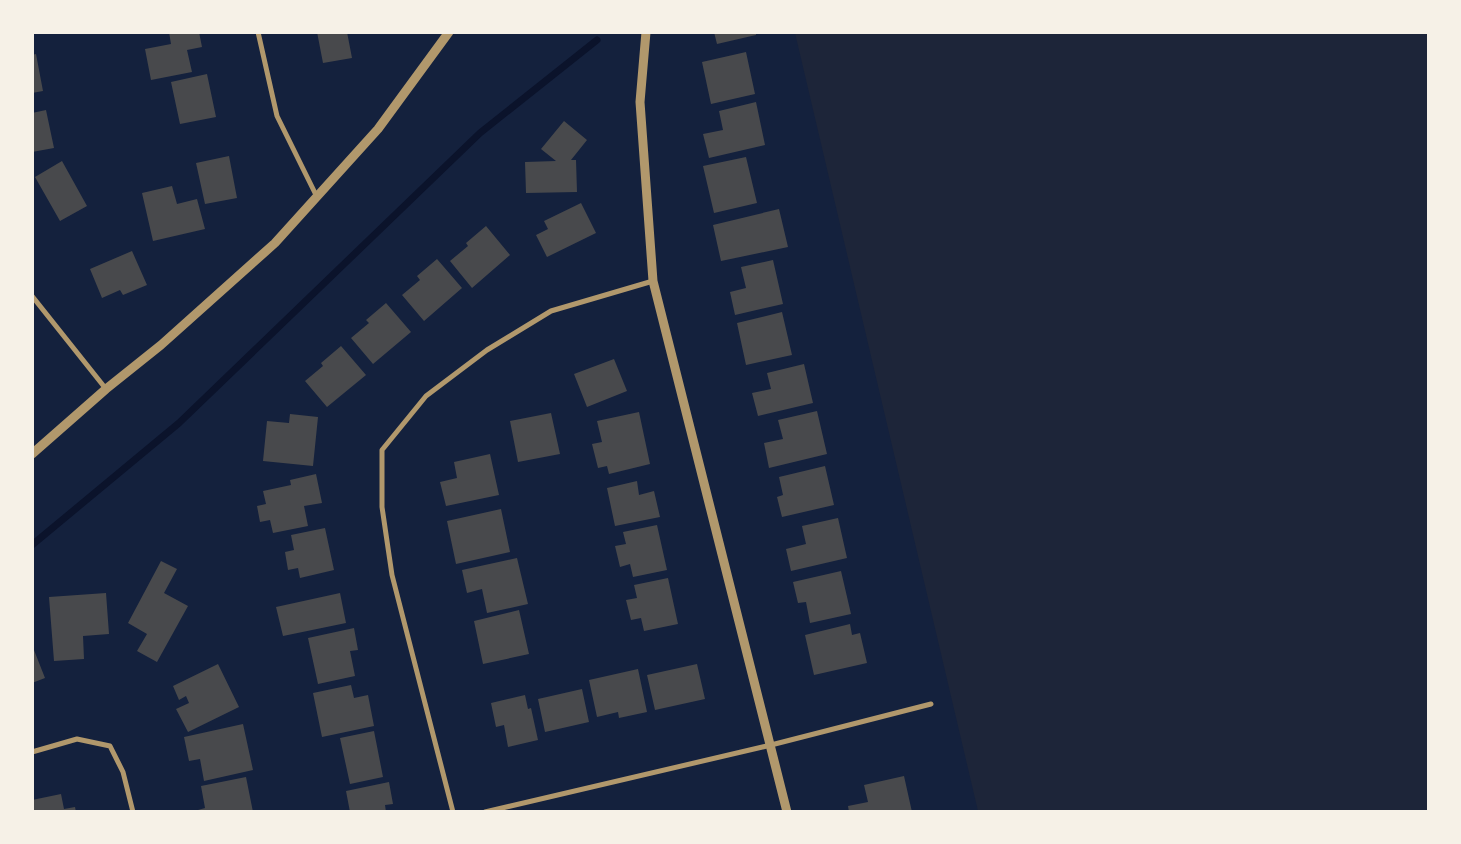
<svg xmlns="http://www.w3.org/2000/svg" width="1461" height="844" viewBox="0 0 1461 844" font-family="'DM Sans',sans-serif">
	<rect width="100%" height="100%" fill="#14213d"/>
	<path fill="#1d2539" d="M 795,33 L 1428,33 L 1428,811 L 978,811 Z"/>
	<g fill="none" stroke-linecap="round" stroke-linejoin="round">
		<path stroke="#0b132b" stroke-width="7" d="M 32,545 L 179,423 L 480,133 L 597,40"/>
	</g>
	<path fill="#48494c" d="M 169,32 L 199,32 L 202,47 L 187,50 L 192,72 L 151,80 L 145,49 L 171,44 Z
		M 317,32 L 347,32 L 352,58 L 323,63 Z
		M 714,32 L 756,32 L 756,35 L 717,44 Z
		M 746,52 L 755,94 L 711,104 L 702,62 Z
		M 36,54 L 43,91 L 32,93 L 32,55 Z
		M 207,74 L 216,117 L 180,124 L 171,82 Z
		M 756,102 L 765,145 L 709,158 L 703,134 L 723,130 L 719,111 Z
		M 46,110 L 54,148 L 32,152 L 32,113 Z
		M 564,121 L 587,140 L 571,160 L 576,160 L 577,192 L 526,193 L 525,162 L 556,161 L 541,149 Z
		M 229,156 L 237,198 L 205,204 L 196,163 Z
		M 746,157 L 757,203 L 714,213 L 703,166 Z
		M 62,161 L 87,206 L 60,221 L 35,177 Z
		M 172,186 L 177,204 L 197,199 L 205,229 L 153,241 L 142,193 Z
		M 581,203 L 596,233 L 547,257 L 536,235 L 548,229 L 544,221 Z
		M 779,209 L 788,247 L 721,261 L 713,225 Z
		M 486,226 L 510,255 L 472,288 L 450,261 L 468,246 L 466,243 Z
		M 132,251 L 147,285 L 123,295 L 120,290 L 102,298 L 90,269 Z
		M 437,259 L 462,288 L 424,321 L 402,295 L 420,280 L 417,276 Z
		M 773,260 L 783,304 L 735,315 L 730,292 L 746,288 L 741,267 Z
		M 386,303 L 411,332 L 373,364 L 351,338 L 369,323 L 366,320 Z
		M 782,312 L 792,355 L 746,365 L 737,323 Z
		M 341,346 L 366,375 L 327,407 L 305,381 L 323,366 L 321,363 Z
		M 614,359 L 627,391 L 587,407 L 574,374 Z
		M 804,364 L 813,403 L 758,416 L 752,393 L 771,389 L 767,373 Z
		M 817,411 L 827,454 L 769,468 L 764,443 L 783,439 L 778,420 Z
		M 639,412 L 650,464 L 609,474 L 607,466 L 598,468 L 592,444 L 602,442 L 597,421 Z
		M 551,413 L 560,454 L 518,462 L 510,421 Z
		M 290,414 L 318,417 L 313,466 L 263,461 L 267,421 L 289,423 Z
		M 490,454 L 499,495 L 446,506 L 440,482 L 457,478 L 454,462 Z
		M 825,466 L 834,505 L 782,517 L 777,497 L 783,495 L 779,477 Z
		M 316,474 L 322,503 L 304,506 L 308,526 L 273,533 L 270,520 L 260,522 L 257,506 L 266,504 L 263,491 L 291,485 L 290,480 Z
		M 637,481 L 639,495 L 654,491 L 660,517 L 615,526 L 607,488 Z
		M 501,509 L 510,552 L 456,564 L 447,521 Z
		M 838,518 L 847,558 L 791,571 L 786,549 L 806,544 L 802,526 Z
		M 657,525 L 667,570 L 633,577 L 630,564 L 620,567 L 615,546 L 626,544 L 623,532 Z
		M 325,528 L 334,570 L 300,578 L 298,568 L 288,570 L 285,552 L 294,550 L 291,535 Z
		M 517,558 L 528,604 L 487,613 L 482,589 L 467,593 L 462,570 Z
		M 161,561 L 177,569 L 164,593 L 188,606 L 157,662 L 137,651 L 147,634 L 128,623 Z
		M 841,571 L 851,614 L 810,623 L 806,602 L 798,603 L 793,582 Z
		M 668,578 L 678,624 L 644,631 L 641,618 L 631,620 L 626,600 L 637,598 L 634,585 Z
		M 106,593 L 109,634 L 83,636 L 84,659 L 54,661 L 49,597 Z
		M 340,593 L 346,623 L 283,636 L 276,607 Z
		M 519,610 L 529,654 L 483,664 L 474,621 Z
		M 850,624 L 852,635 L 860,633 L 867,663 L 814,675 L 805,635 Z
		M 354,628 L 358,650 L 350,651 L 355,676 L 318,684 L 308,638 Z
		M 32,645 L 45,678 L 32,683 Z
		M 218,664 L 239,707 L 188,732 L 176,709 L 189,703 L 186,696 L 179,700 L 173,686 Z
		M 697,664 L 705,699 L 655,710 L 647,675 Z
		M 638,669 L 647,712 L 619,718 L 618,712 L 597,717 L 589,680 Z
		M 351,685 L 354,698 L 368,695 L 374,726 L 322,737 L 313,693 Z
		M 582,689 L 589,722 L 545,732 L 538,699 Z
		M 525,695 L 528,709 L 531,708 L 538,740 L 508,747 L 504,725 L 496,727 L 491,703 Z
		M 243,724 L 253,770 L 204,781 L 200,759 L 189,761 L 184,737 Z
		M 374,731 L 383,777 L 350,784 L 340,738 Z
		M 904,776 L 912,812 L 849,812 L 848,806 L 868,802 L 864,785 Z
		M 246,777 L 253,812 L 191,812 L 205,808 L 201,786 Z
		M 389,782 L 393,804 L 385,805 L 386,812 L 350,812 L 346,791 Z
		M 61,794 L 64,809 L 75,807 L 76,812 L 32,812 L 32,800 Z"/>
	<g fill="none" stroke-linecap="round" stroke-linejoin="round">
		<path stroke="#b1986c" stroke-width="5" d="M 258,32 L 277,116 L 317,197
			M 32,296 L 106,389
			M 32,752 L 77,739 L 110,746 L 123,772 L 133,812
			M 453,812 L 392,575 L 382,507 L 382,450 L 426,396 L 487,350 L 551,311 L 653,281
			M 485,812 L 771,745 L 931,704"/>
		<path stroke="#b1986c" stroke-width="9" d="M 646,32 L 640,102 L 653,281 L 787,812
			M 32,454 L 106,389 L 161,345 L 275,243 L 378,129 L 449,32"/>
	</g>
	<rect width="1461" height="844" fill="none" stroke="#f6f1e7" stroke-width="68"/>
</svg>
